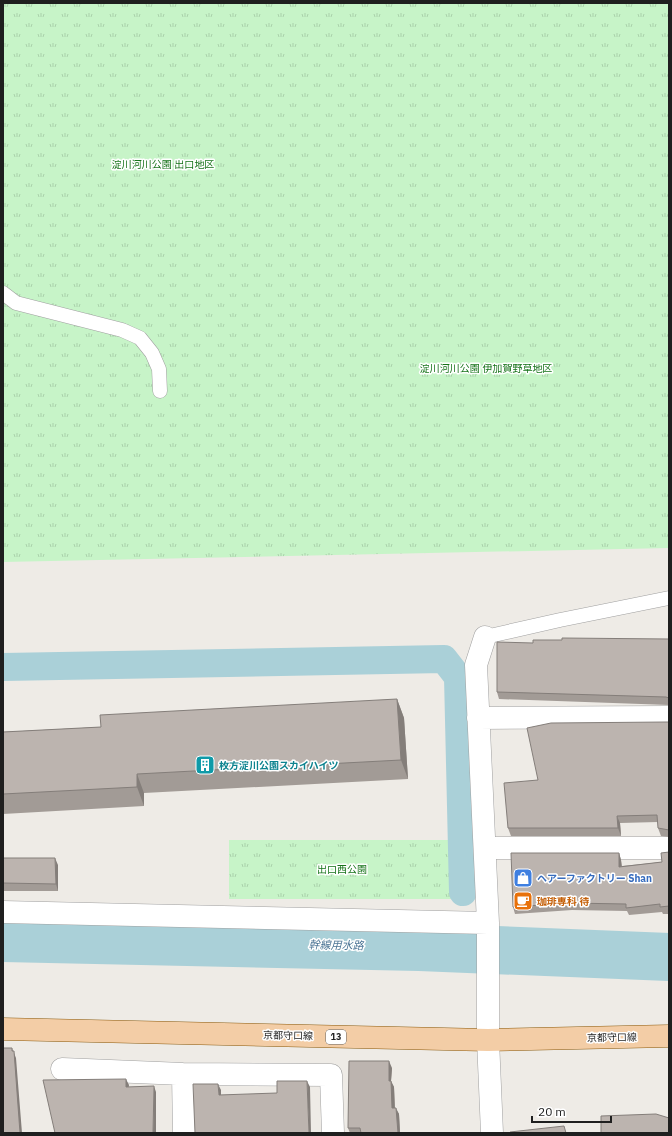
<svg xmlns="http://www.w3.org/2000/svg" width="672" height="1136" viewBox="0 0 672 1136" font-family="'IBM Plex Sans','Noto Sans JP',sans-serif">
	<defs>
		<pattern id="park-tufts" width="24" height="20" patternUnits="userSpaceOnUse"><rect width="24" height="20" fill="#c7f4c8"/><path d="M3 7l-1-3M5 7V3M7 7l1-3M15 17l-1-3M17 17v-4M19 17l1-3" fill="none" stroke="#aad1ab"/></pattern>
	</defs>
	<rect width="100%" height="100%" fill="#eeebe6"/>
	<path fill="url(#park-tufts)" d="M 3,3 L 669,3 L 669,548 L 3,562 Z
		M 229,840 L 454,840 L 454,899 L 229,899 Z"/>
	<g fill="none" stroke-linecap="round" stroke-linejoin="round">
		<path stroke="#aad0d8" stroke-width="8" d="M 463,939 L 464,949"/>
		<path stroke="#aad0d8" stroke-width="28" d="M 3,667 L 444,659 L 458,677 L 463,892"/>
		<path stroke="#aad0d8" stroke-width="48" d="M 3,938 L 419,947 L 669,957"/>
		<g stroke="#a0a0a0" stroke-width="15">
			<path id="lane" d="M 3,293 L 16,303 L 122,330 L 140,338 L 152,353 L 159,369 L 160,391
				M 485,637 L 560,620 L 669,598"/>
		</g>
		<g stroke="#a0a0a0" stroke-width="23">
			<path id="street" d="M 485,637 L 476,665 L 488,923 L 488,1040 L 492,1133
				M 478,718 L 669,717
				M 485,848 L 669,848
				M 3,912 L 488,923
				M 62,1069 L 183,1074 L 331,1075 L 333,1133
				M 183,1074 L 184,1133"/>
		</g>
		<g stroke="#8b5b0e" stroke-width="23">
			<path id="primary" d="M 3,1029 L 488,1040 L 669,1036"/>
		</g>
		<use href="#lane" stroke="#fff" stroke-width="14"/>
		<use href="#street" stroke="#fff" stroke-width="22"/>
		<use href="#primary" stroke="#f3cda6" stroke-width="22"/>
	</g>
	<path fill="#a29b96" d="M 669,639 L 669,705 L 499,699 L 497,692 L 533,643 Z
		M 397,699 L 404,718 L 408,779 L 144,793 L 144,806 L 3,814 L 3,732 L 101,727 Z
		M 666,722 L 669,722 L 669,837 L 661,836 L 658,828 L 658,822 L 620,823 L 621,836 L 511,836 L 508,828 L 538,780 Z
		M 669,852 L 669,914 L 663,914 L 662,912 L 629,915 L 627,911 L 572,910 L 515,914 L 513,907 L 619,853 L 621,860 L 622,866 L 662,862 Z
		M 3,858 L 58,865 L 58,891 L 3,891 Z
		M 392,1068 L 391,1081 L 394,1087 L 395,1108 L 399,1114 L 400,1133 L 350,1133 L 348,1128 Z"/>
	<path fill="#847e7a" d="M 397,699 L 404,718 L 408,779 L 401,760 Z
		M 137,774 L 144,793 L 144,806 L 137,787 Z
		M 617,816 L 620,823 L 621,836 L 618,828 Z
		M 619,853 L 621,860 L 622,874 L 619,867 Z
		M 55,858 L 58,865 L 58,891 L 56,884 Z
		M 12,1048 L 16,1058 L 22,1133 L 20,1133 Z
		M 389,1061 L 392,1068 L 391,1081 L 394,1087 L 395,1115 L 392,1108 L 389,1081 Z
		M 126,1079 L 129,1085 L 128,1093 L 126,1087 Z
		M 307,1081 L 310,1087 L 311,1133 L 309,1133 Z
		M 218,1084 L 221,1090 L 221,1102 L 219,1095 Z
		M 154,1086 L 156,1092 L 156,1133 L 153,1133 Z
		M 396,1108 L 399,1114 L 400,1133 L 398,1133 Z"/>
	<path fill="#bcb4af" stroke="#847e7a" d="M 562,638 L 669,639 L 669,698 L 666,697 L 497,692 L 497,642 L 533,643 L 533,640 L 562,640 Z
		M 397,699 L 401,760 L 137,774 L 137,787 L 3,794 L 3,732 L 101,727 L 100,715 Z
		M 666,722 L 669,722 L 669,830 L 658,828 L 657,815 L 617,816 L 618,828 L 508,828 L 504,783 L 538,780 L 527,728 L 551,723 Z
		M 669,852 L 669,906 L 660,907 L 660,904 L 626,908 L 626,904 L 570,903 L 513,907 L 511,853 L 619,853 L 619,867 L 662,862 L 661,853 Z
		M 3,858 L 55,858 L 56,884 L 3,883 Z
		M 3,1048 L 12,1048 L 12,1051 L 14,1051 L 20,1133 L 3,1133 Z
		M 349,1061 L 389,1061 L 389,1081 L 391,1081 L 392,1108 L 396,1108 L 398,1133 L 361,1133 L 360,1128 L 348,1128 Z
		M 126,1079 L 126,1087 L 154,1086 L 153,1133 L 55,1133 L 43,1080 Z
		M 277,1081 L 307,1081 L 309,1133 L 195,1133 L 193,1084 L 218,1084 L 219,1095 L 277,1093 Z
		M 656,1114 L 669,1118 L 669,1132 L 667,1133 L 601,1133 L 601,1116 Z
		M 564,1126 L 566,1133 L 510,1133 L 510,1132 Z"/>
	<defs>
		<g id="building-square" transform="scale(1)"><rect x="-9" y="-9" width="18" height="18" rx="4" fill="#0f9aa8" stroke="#fff"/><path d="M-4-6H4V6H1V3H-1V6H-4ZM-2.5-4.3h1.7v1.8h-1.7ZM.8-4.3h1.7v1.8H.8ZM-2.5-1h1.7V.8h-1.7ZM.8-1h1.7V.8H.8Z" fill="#fff"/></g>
		<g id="shop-square" transform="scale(1)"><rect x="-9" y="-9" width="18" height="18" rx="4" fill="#3f7fe0" stroke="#fff"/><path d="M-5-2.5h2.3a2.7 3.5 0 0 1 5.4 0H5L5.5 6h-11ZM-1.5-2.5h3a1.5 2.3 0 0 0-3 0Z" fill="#fff"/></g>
		<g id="cafe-square" transform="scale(1)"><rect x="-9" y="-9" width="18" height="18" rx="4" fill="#e8710a" stroke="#fff"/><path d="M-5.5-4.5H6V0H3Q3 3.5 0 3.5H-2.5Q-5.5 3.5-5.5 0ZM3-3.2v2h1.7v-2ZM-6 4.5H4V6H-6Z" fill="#fff"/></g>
	</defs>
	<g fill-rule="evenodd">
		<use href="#building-square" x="205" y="765"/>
		<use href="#shop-square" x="523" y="878"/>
		<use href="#cafe-square" x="523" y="901"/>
	</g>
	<g text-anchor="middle" stroke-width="3" stroke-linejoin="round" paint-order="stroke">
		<rect fill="#fff" stroke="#626262" stroke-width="1" x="326" y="1030" width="20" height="14" rx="3"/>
		<g font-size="9" font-weight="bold" fill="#1f1f1f">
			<text x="336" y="1040">13</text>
		</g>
		<g font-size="10" fill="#167319" stroke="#fff">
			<text x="163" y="168">淀川河川公園 出口地区</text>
			<text x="486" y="372">淀川河川公園 伊加賀野草地区</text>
			<text x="342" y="873">出口西公園</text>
		</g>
		<g font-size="10" font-weight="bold" fill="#0d838f" stroke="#fff" text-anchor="start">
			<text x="219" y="769">枚方淀川公園スカイハイツ</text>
		</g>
		<g font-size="10" font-weight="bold" fill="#366cbe" stroke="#fff" text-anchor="start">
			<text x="537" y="882">ヘアーファクトリー Shan</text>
		</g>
		<g font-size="10" font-weight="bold" fill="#c56008" stroke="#fff" text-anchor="start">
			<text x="537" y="905">珈琲専科 待</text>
		</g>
		<g font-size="10" fill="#1f1f1f" stroke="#fff">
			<text transform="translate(288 1035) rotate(1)" y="4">京都守口線</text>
			<text transform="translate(612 1037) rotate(-1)" y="4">京都守口線</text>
		</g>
		<g font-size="11" font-style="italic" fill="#4d7696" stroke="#fff">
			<text transform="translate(336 945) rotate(1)" y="4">幹線用水路</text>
		</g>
	</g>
	<rect width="672" height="1136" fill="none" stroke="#1f1f1f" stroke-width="8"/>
	<path d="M532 1116v6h79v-6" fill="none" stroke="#1f1f1f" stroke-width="2"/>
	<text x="538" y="1116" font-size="12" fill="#1f1f1f" stroke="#ffffff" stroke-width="3" paint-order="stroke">20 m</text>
</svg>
